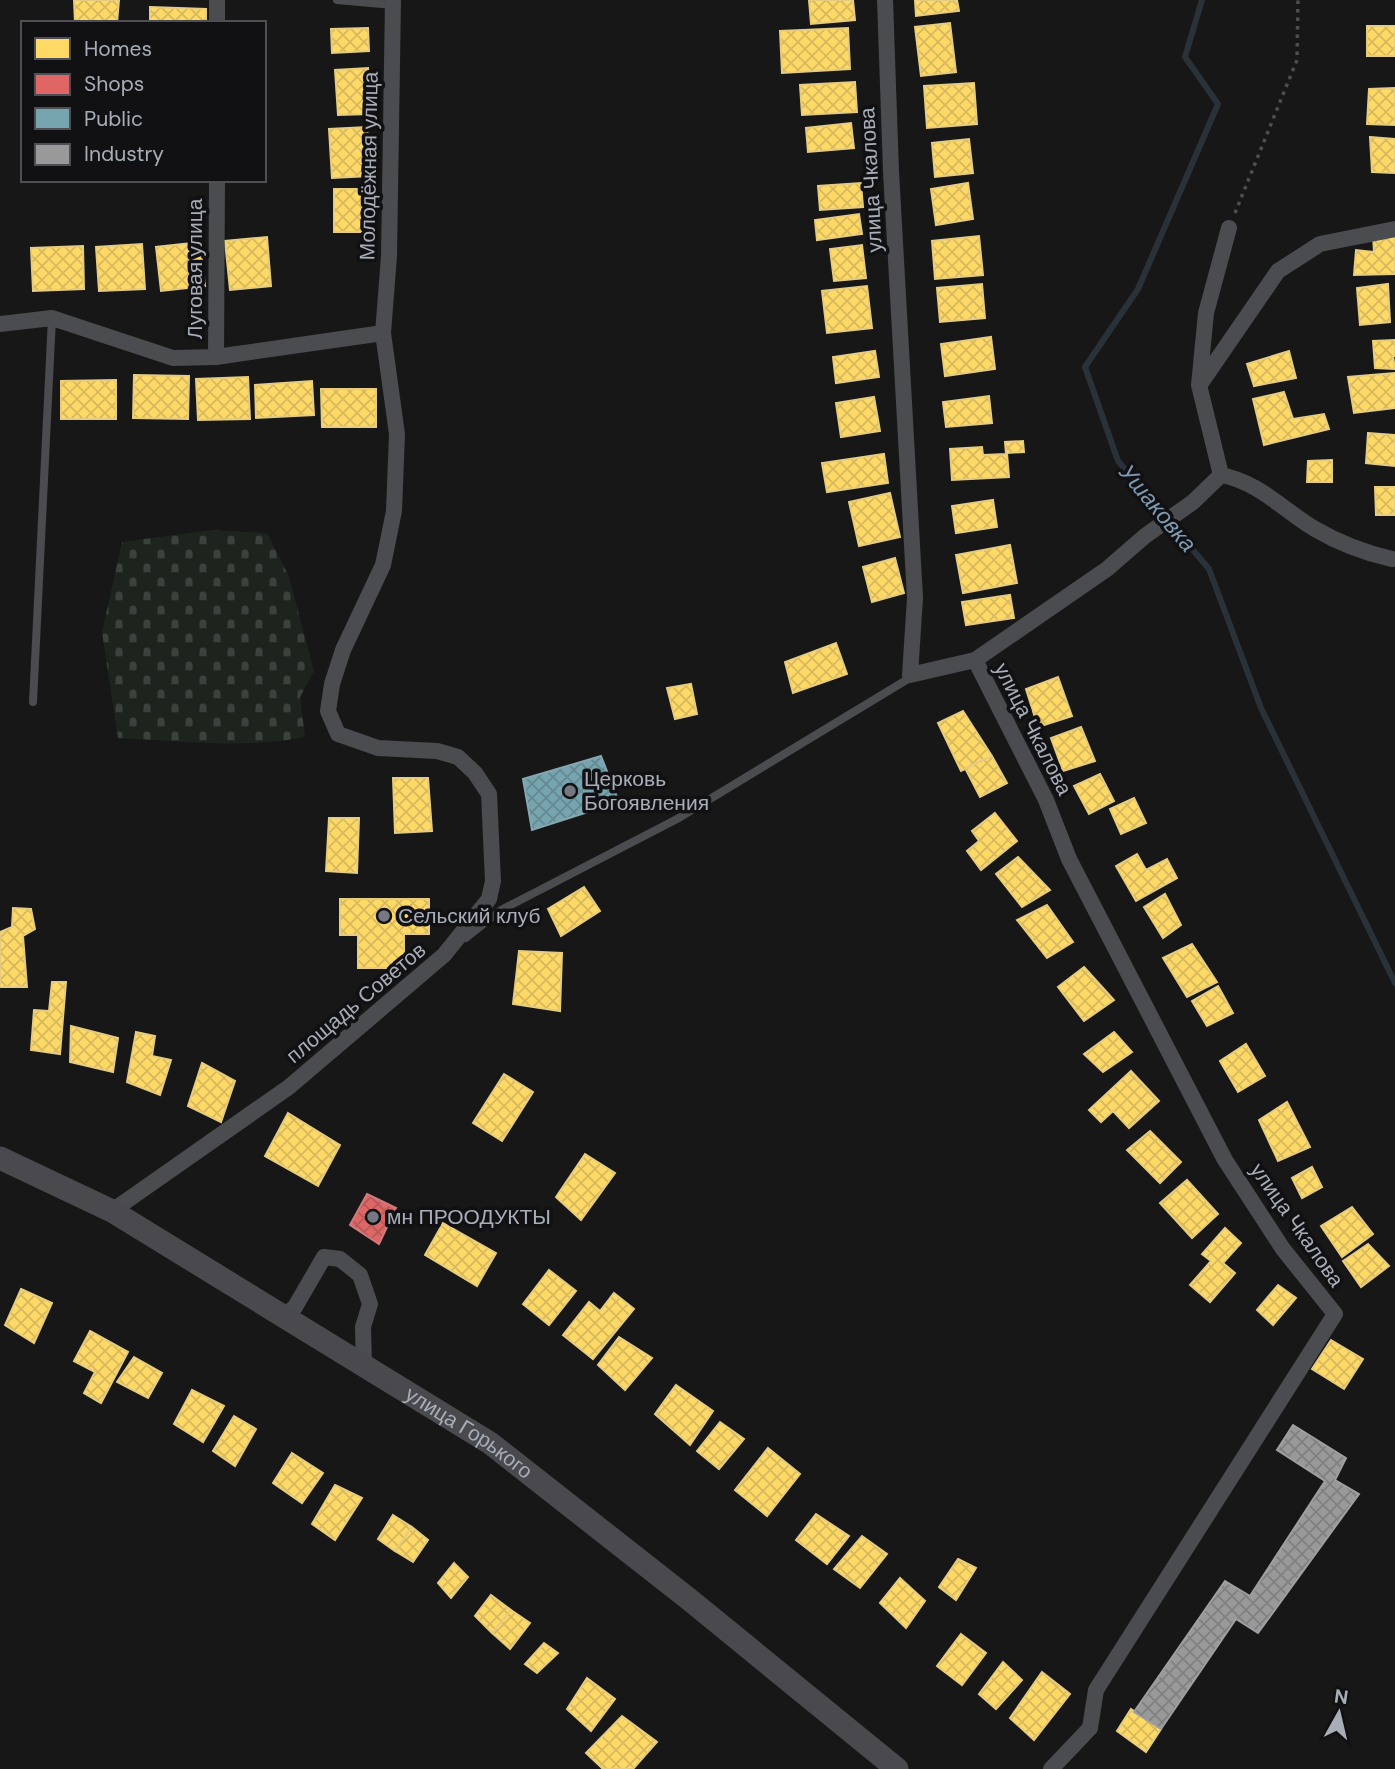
<svg xmlns="http://www.w3.org/2000/svg" width="1395" height="1769" viewBox="0 0 1395 1769" font-family="'DM Sans',sans-serif">
	<defs>
		<pattern id="cemetery-stones" width="16" height="16" patternUnits="userSpaceOnUse" patternTransform="scale(1.75)"><rect width="16" height="16" fill="#1d241e"/><path d="M2 7V4a2 2 0 0 1 4 0v3zM10 15v-3a2 2 0 0 1 4 0v3z" fill="#3b413d"/></pattern>
		<pattern id="homes-cross-hatch" width="8" height="8" patternUnits="userSpaceOnUse" patternTransform="scale(1.75)"><rect width="8" height="8" fill="#ffd966"/><path d="M0 0l8 8M0 8l8-8" fill="none" stroke="#d6b85d"/></pattern>
		<pattern id="shops-cross-hatch" width="8" height="8" patternUnits="userSpaceOnUse" patternTransform="scale(1.75)"><rect width="8" height="8" fill="#e06666"/><path d="M0 0l8 8M0 8l8-8" fill="none" stroke="#b45a5a"/></pattern>
		<pattern id="public-cross-hatch" width="8" height="8" patternUnits="userSpaceOnUse" patternTransform="scale(1.75)"><rect width="8" height="8" fill="#76a5af"/><path d="M0 0l8 8M0 8l8-8" fill="none" stroke="#658991"/></pattern>
		<pattern id="industry-cross-hatch" width="8" height="8" patternUnits="userSpaceOnUse" patternTransform="scale(1.75)"><rect width="8" height="8" fill="#999"/><path d="M0 0l8 8M0 8l8-8" fill="none" stroke="#7f8080"/></pattern>
	</defs>
	<rect width="100%" height="100%" fill="#171717"/>
	<path fill="url(#cemetery-stones)" d="M 212,530 L 267,533 L 289,577 L 314,671 L 300,697 L 305,737 C 244,749 180,741 118,738 L 102,632 L 122,542 Z"/>
	<path fill="url(#homes-cross-hatch)" stroke="#e5cc7f" stroke-width="2" d="M 74,0 L 119,0 L 117,23 L 75,23 Z
		M 809,0 L 853,0 L 855,20 L 811,24 Z
		M 915,0 L 957,0 L 959,11 L 916,16 Z
		M 150,7 L 206,9 L 206,23 L 150,23 Z
		M 950,23 L 956,72 L 921,76 L 915,27 Z
		M 1367,26 L 1395,26 L 1395,56 L 1367,56 Z
		M 368,28 L 369,51 L 332,53 L 331,29 Z
		M 848,28 L 850,69 L 782,73 L 780,31 Z
		M 368,68 L 370,114 L 338,115 L 335,70 Z
		M 855,82 L 857,112 L 802,115 L 800,85 Z
		M 974,83 L 977,124 L 927,128 L 924,86 Z
		M 1395,88 L 1395,125 L 1367,124 L 1369,89 Z
		M 851,123 L 854,148 L 808,152 L 806,128 Z
		M 367,127 L 370,176 L 332,178 L 329,129 Z
		M 1370,137 L 1395,139 L 1395,173 L 1372,172 Z
		M 969,139 L 973,173 L 935,177 L 932,143 Z
		M 861,183 L 863,207 L 820,210 L 818,186 Z
		M 968,183 L 973,219 L 936,225 L 931,189 Z
		M 334,189 L 364,189 L 364,232 L 334,232 Z
		M 859,214 L 862,234 L 817,240 L 815,220 Z
		M 979,236 L 983,275 L 935,279 L 932,241 Z
		M 1373,236 L 1395,237 L 1395,274 L 1354,275 L 1356,250 L 1374,252 Z
		M 267,237 L 271,286 L 230,290 L 225,241 Z
		M 200,242 L 205,286 L 161,291 L 156,247 Z
		M 142,244 L 145,289 L 99,291 L 96,247 Z
		M 862,245 L 866,278 L 834,281 L 830,249 Z
		M 83,246 L 84,289 L 33,291 L 31,248 Z
		M 982,284 L 985,318 L 940,322 L 937,288 Z
		M 1388,284 L 1390,322 L 1360,325 L 1357,288 Z
		M 867,286 L 872,328 L 827,333 L 822,291 Z
		M 991,337 L 995,369 L 945,376 L 941,344 Z
		M 1395,340 L 1395,356 L 1393,356 L 1395,369 L 1375,368 L 1373,341 Z
		M 875,351 L 879,377 L 836,383 L 833,357 Z
		M 1289,351 L 1296,378 L 1254,386 L 1247,364 Z
		M 1395,373 L 1395,408 L 1354,413 L 1348,377 Z
		M 134,375 L 189,376 L 188,419 L 133,418 Z
		M 248,377 L 250,419 L 198,420 L 196,379 Z
		M 116,380 L 116,419 L 61,419 L 61,381 Z
		M 312,381 L 314,415 L 256,418 L 255,385 Z
		M 321,389 L 376,389 L 376,427 L 322,427 Z
		M 1284,392 L 1293,419 L 1324,414 L 1329,429 L 1264,445 L 1253,399 Z
		M 989,396 L 992,423 L 946,427 L 943,402 Z
		M 874,397 L 880,431 L 841,437 L 836,403 Z
		M 1368,433 L 1395,435 L 1395,466 L 1366,463 Z
		M 1023,441 L 1024,452 L 1007,453 L 1009,477 L 952,480 L 950,449 L 982,447 L 983,455 L 1006,454 L 1005,442 Z
		M 884,454 L 888,483 L 827,492 L 822,463 Z
		M 1332,460 L 1332,482 L 1307,482 L 1308,461 Z
		M 1375,487 L 1395,487 L 1395,515 L 1376,515 Z
		M 890,493 L 900,537 L 859,546 L 849,502 Z
		M 993,500 L 997,527 L 956,533 L 952,506 Z
		M 1010,545 L 1017,583 L 963,593 L 956,555 Z
		M 895,558 L 904,593 L 872,602 L 863,567 Z
		M 1010,595 L 1014,618 L 966,625 L 962,602 Z
		M 836,643 L 847,674 L 793,693 L 785,662 Z
		M 1058,677 L 1072,716 L 1038,727 L 1026,689 Z
		M 691,684 L 697,714 L 675,719 L 667,688 Z
		M 963,711 L 992,756 L 961,771 L 938,723 Z
		M 1081,727 L 1095,761 L 1063,771 L 1051,738 Z
		M 992,756 L 1007,783 L 980,797 L 965,768 Z
		M 1100,774 L 1114,801 L 1089,814 L 1074,786 Z
		M 393,778 L 428,778 L 432,831 L 395,833 Z
		M 1134,798 L 1146,823 L 1121,834 L 1110,809 Z
		M 995,813 L 1017,841 L 981,870 L 967,851 L 979,841 L 972,831 Z
		M 329,818 L 359,818 L 357,873 L 326,871 Z
		M 1137,854 L 1146,870 L 1167,859 L 1177,878 L 1136,901 L 1116,866 Z
		M 1018,857 L 1050,890 L 1022,907 L 996,874 Z
		M 584,887 L 600,911 L 561,936 L 548,909 Z
		M 1165,894 L 1181,925 L 1163,938 L 1144,907 Z
		M 340,899 L 429,899 L 429,934 L 404,934 L 404,968 L 358,968 L 358,935 L 340,935 Z
		M 1047,905 L 1073,942 L 1047,958 L 1017,920 Z
		M 13,908 L 31,909 L 35,929 L 23,936 L 27,987 L 0,987 L 0,932 L 12,927 Z
		M 1192,944 L 1217,982 L 1187,997 L 1163,958 Z
		M 519,951 L 562,953 L 560,1011 L 513,1004 Z
		M 1084,967 L 1114,1000 L 1084,1021 L 1058,987 Z
		M 52,982 L 66,982 L 60,1054 L 31,1050 L 34,1010 L 49,1011 Z
		M 1218,986 L 1233,1013 L 1207,1026 L 1192,1001 Z
		M 71,1026 L 118,1038 L 113,1072 L 70,1062 Z
		M 136,1032 L 155,1036 L 152,1056 L 171,1060 L 160,1095 L 127,1082 Z
		M 1114,1032 L 1132,1052 L 1103,1072 L 1084,1054 Z
		M 1246,1044 L 1265,1076 L 1238,1092 L 1220,1061 Z
		M 202,1063 L 235,1081 L 221,1122 L 188,1106 Z
		M 1131,1071 L 1159,1101 L 1129,1128 L 1113,1111 L 1101,1122 L 1089,1110 Z
		M 504,1074 L 533,1092 L 502,1141 L 473,1123 Z
		M 1287,1102 L 1310,1147 L 1278,1161 L 1259,1120 Z
		M 288,1113 L 340,1145 L 318,1186 L 265,1156 Z
		M 1150,1131 L 1181,1162 L 1160,1183 L 1127,1150 Z
		M 585,1154 L 615,1173 L 581,1220 L 556,1197 Z
		M 1312,1167 L 1322,1187 L 1302,1198 L 1292,1178 Z
		M 1187,1180 L 1218,1214 L 1192,1238 L 1160,1203 Z
		M 1352,1207 L 1373,1234 L 1342,1257 L 1321,1226 Z
		M 443,1223 L 496,1253 L 477,1286 L 425,1255 Z
		M 1225,1228 L 1241,1243 L 1223,1263 L 1235,1273 L 1210,1302 L 1190,1285 L 1211,1261 L 1202,1254 Z
		M 1368,1244 L 1389,1266 L 1361,1287 L 1343,1261 Z
		M 549,1270 L 576,1291 L 549,1325 L 523,1304 Z
		M 1278,1285 L 1296,1298 L 1273,1325 L 1257,1310 Z
		M 21,1289 L 52,1303 L 34,1343 L 5,1325 Z
		M 614,1293 L 634,1309 L 593,1359 L 563,1335 L 589,1302 L 600,1311 Z
		M 90,1331 L 128,1352 L 101,1403 L 84,1393 L 95,1372 L 74,1361 Z
		M 619,1337 L 652,1358 L 625,1390 L 598,1365 Z
		M 1331,1340 L 1363,1359 L 1344,1389 L 1312,1369 Z
		M 134,1357 L 162,1373 L 148,1398 L 117,1382 Z
		M 676,1385 L 713,1411 L 690,1445 L 655,1414 Z
		M 192,1390 L 224,1406 L 203,1442 L 174,1424 Z
		M 234,1416 L 256,1429 L 235,1466 L 213,1451 Z
		M 720,1422 L 744,1439 L 719,1469 L 697,1451 Z
		M 768,1448 L 800,1474 L 767,1516 L 735,1490 Z
		M 292,1453 L 323,1473 L 302,1503 L 273,1483 Z
		M 335,1485 L 362,1498 L 335,1540 L 312,1524 Z
		M 816,1514 L 849,1536 L 827,1564 L 796,1540 Z
		M 393,1515 L 412,1527 L 395,1551 L 378,1539 Z
		M 412,1527 L 428,1540 L 413,1562 L 395,1551 Z
		M 862,1536 L 887,1554 L 860,1588 L 834,1569 Z
		M 958,1559 L 976,1568 L 956,1600 L 939,1587 Z
		M 454,1563 L 468,1577 L 451,1598 L 438,1583 Z
		M 900,1578 L 925,1601 L 906,1628 L 880,1603 Z
		M 491,1595 L 511,1610 L 492,1633 L 475,1616 Z
		M 511,1610 L 530,1623 L 510,1649 L 492,1633 Z
		M 961,1634 L 986,1653 L 962,1685 L 937,1666 Z
		M 544,1643 L 558,1653 L 537,1673 L 525,1664 Z
		M 1003,1662 L 1022,1680 L 996,1709 L 979,1694 Z
		M 1042,1672 L 1070,1694 L 1034,1740 L 1010,1718 Z
		M 587,1678 L 615,1699 L 591,1731 L 567,1709 Z
		M 1131,1709 L 1161,1729 L 1146,1752 L 1117,1731 Z
		M 622,1716 L 657,1742 L 633,1769 L 603,1769 L 586,1753 Z"/>
	<path fill="url(#shops-cross-hatch)" stroke="#cf7b7f" stroke-width="2" d="M 367,1194 L 396,1208 L 379,1244 L 350,1225 Z"/>
	<path fill="url(#public-cross-hatch)" stroke="#85a7b2" stroke-width="2" d="M 601,756 L 619,802 L 532,830 L 523,779 Z"/>
	<path fill="url(#industry-cross-hatch)" stroke="#9e9fa2" stroke-width="2" d="M 1293,1425 L 1346,1458 L 1335,1480 L 1359,1494 L 1258,1633 L 1236,1619 L 1161,1729 L 1134,1712 L 1225,1581 L 1250,1596 L 1325,1481 L 1277,1450 Z"/>
	<g fill="none" stroke-linecap="round" stroke-linejoin="round">
		<path stroke="#2a3239" stroke-width="6" d="M 1202,0 L 1185,57 L 1218,104 L 1138,289 L 1085,367 L 1118,461 L 1209,569 L 1261,708 L 1395,983"/>
		<path stroke="#4d4e52" stroke-width="3.5" stroke-dasharray="3.5 5" stroke-linecap="butt" d="M 1235,213 L 1297,60 L 1298,0"/>
		<path stroke="#4b4c50" stroke-width="8" d="M 337,0 L 393,5
			M 33,702 L 52,318
			M 466,938 L 501,910 L 677,819 L 913,676"/>
		<path stroke="#4b4c50" stroke-width="16" d="M 885,0 L 891,171 L 915,598 L 910,675 L 975,660 L 1046,800 L 1069,859 L 1225,1160 L 1283,1249 L 1335,1314 L 1096,1690 L 1090,1728 L 1051,1769
			M 217,23 L 217,0
			M 1229,228 L 1206,313 L 1199,385 L 1221,475 C 1259,482 1283,510 1315,529 C 1339,543 1365,553 1392,559
			M 0,324 L 52,318 L 173,358 L 216,357 L 383,333
			M 216,357 L 217,180
			M 1201,383 L 1278,271 L 1320,244 L 1395,229
			M 975,660 L 1107,569 L 1145,536 L 1193,502 L 1221,475
			M 112,1211 L 289,1087 L 444,955 L 489,899 L 493,881 L 489,794 L 475,773 L 458,757 L 437,751 L 378,748 L 338,734 L 328,711 L 332,684 L 343,650 L 383,565 L 394,511 L 397,434 L 383,333 L 389,256 L 393,0
			M 283,1317 L 295,1307 L 324,1257 L 340,1259 L 360,1275 L 370,1304 L 363,1327 L 364,1366"/>
		<path stroke="#4a4a4e" stroke-width="23" id="s1" d="M 0,1158 L 112,1211 L 490,1443 L 690,1600 L 897,1769"/>
	</g>
	<g fill="#757880" stroke="#111113" stroke-width="2.5">
		<circle cx="570" cy="791" r="7"/>
		<circle cx="384" cy="916" r="7"/>
		<circle cx="373" cy="1217" r="7"/>
	</g>
	<g text-anchor="middle" stroke-width="7" stroke-linejoin="round" paint-order="stroke">
		<g font-size="21" fill="#a8adb8" stroke="#111113">
			<text transform="translate(369 166) rotate(-89)" y="7">Молодёжная улица</text>
			<text transform="translate(871 180) rotate(-93)" y="7">улица Чкалова</text>
			<text transform="translate(195 269) rotate(-90)" y="7">Луговая улица</text>
			<text transform="translate(1033 729) rotate(63)" y="7">улица Чкалова</text>
			<text transform="translate(356 1003) rotate(-40)" y="7">площадь Советов</text>
			<text transform="translate(1297 1225) rotate(55)" y="7">улица Чкалова</text>
			<text dy="7" stroke="none"><textPath href="#s1" startOffset="544">улица Горького</textPath></text>
		</g>
		<g font-size="21" fill="#a8adb8" stroke="#111113" text-anchor="start">
			<text x="584" y="786">Церковь<tspan x="584" dy="24">Богоявления</tspan></text>
			<text x="398" y="923">Сельский клуб</text>
			<text x="387" y="1224">мн ПРООДУКТЫ</text>
		</g>
		<g font-size="23" font-style="italic" fill="#7f9bb3" stroke="#111113">
			<text transform="translate(1158 508) rotate(50)" y="8">Ушаковка</text>
		</g>
	</g>
	<rect x="21" y="21" width="245" height="161" fill="#111113" stroke="#4d4f55" stroke-width="2"/>
	<rect x="35" y="38" width="35" height="21" fill="#ffd966" stroke="#4d4f55" stroke-width="2"/>
	<text x="84" y="56" font-size="21" fill="#a8adb8">Homes</text>
	<rect x="35" y="74" width="35" height="21" fill="#e06666" stroke="#4d4f55" stroke-width="2"/>
	<text x="84" y="91" font-size="21" fill="#a8adb8">Shops</text>
	<rect x="35" y="108" width="35" height="21" fill="#76a5af" stroke="#4d4f55" stroke-width="2"/>
	<text x="84" y="126" font-size="21" fill="#a8adb8">Public</text>
	<rect x="35" y="144" width="35" height="21" fill="#999999" stroke="#4d4f55" stroke-width="2"/>
	<text x="84" y="161" font-size="21" fill="#a8adb8">Industry</text>
	<g transform="translate(1339 1713) rotate(8)" stroke="#111113" stroke-width="5" paint-order="stroke">
	<path d="M0-5L12 26L0 18L-12 26Z" fill="#a8adb8"/>
	<text y="-10" font-size="19" font-weight="bold" text-anchor="middle" fill="#a8adb8">N</text>
	</g>
</svg>
